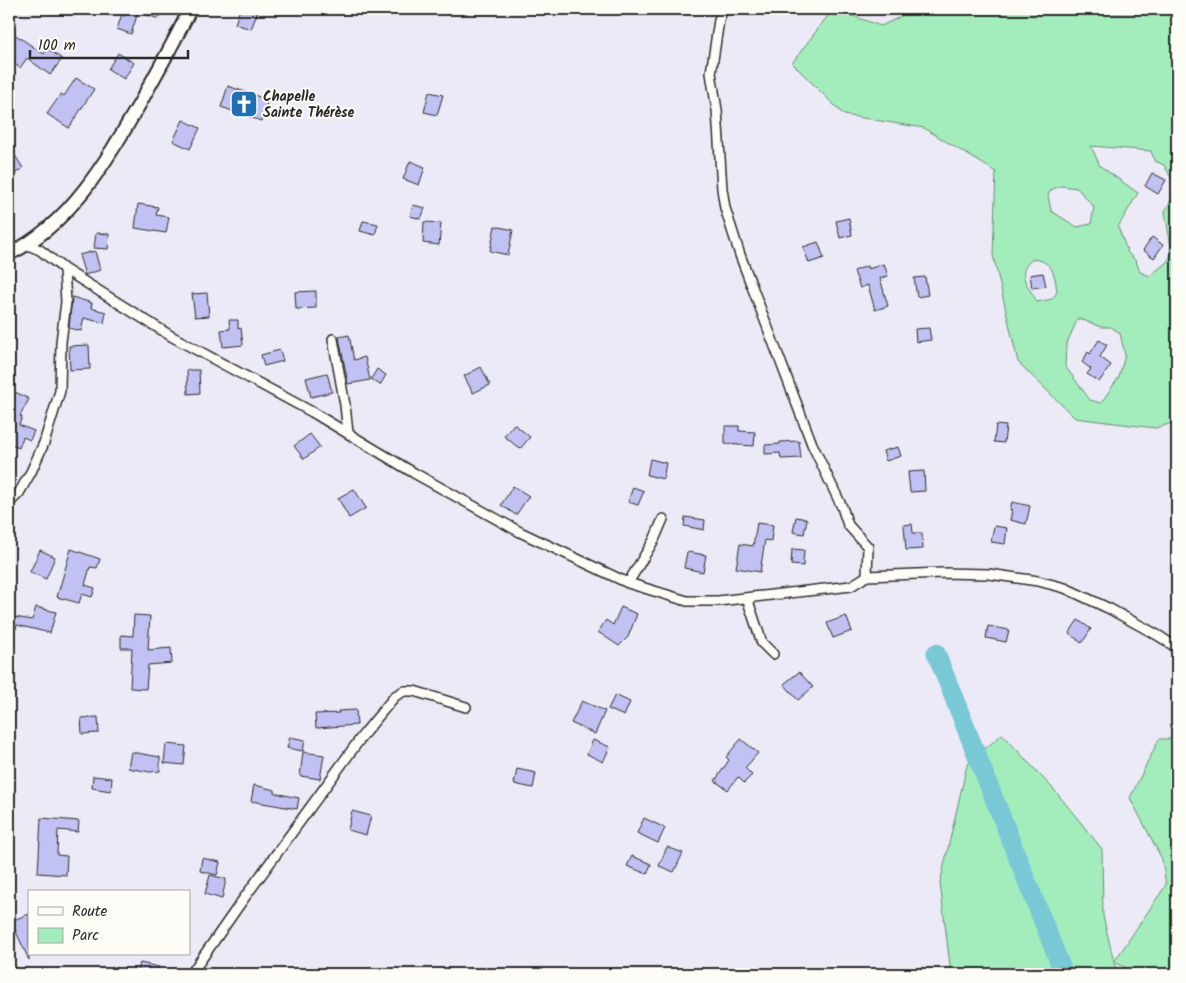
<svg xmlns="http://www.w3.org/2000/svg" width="1186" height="983" viewBox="0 0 1186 983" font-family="Kalam,sans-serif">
	<rect width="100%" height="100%" fill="#ebeaf6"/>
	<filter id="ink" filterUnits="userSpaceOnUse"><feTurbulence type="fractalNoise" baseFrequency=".02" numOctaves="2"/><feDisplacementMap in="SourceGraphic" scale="10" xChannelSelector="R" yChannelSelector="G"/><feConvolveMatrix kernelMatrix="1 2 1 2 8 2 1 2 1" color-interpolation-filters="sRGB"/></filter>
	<g filter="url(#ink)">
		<path fill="#a3edbc" stroke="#678c74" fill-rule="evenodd" d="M 833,9 L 881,26 L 916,9 L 1177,9 L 1177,89 L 1174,92 L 1177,117 L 1177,422 L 1155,428 L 1075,418 L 1018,362 L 993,255 L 996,172 L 924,128 L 844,115 L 792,63 ZM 1091,146 L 1151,151 L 1155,161 L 1164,165 L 1174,183 L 1174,194 L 1165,212 L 1172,253 L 1167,262 L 1150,276 L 1140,272 L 1136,261 L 1128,253 L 1118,227 L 1138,193 L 1100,166 ZM 1061,186 L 1077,188 L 1094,207 L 1091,224 L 1077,227 L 1051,211 L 1048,195 L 1052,189 ZM 1033,259 C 1053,261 1055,275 1057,292 L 1052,299 L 1037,302 C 1030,287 1013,273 1033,259 ZM 1078,318 L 1101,327 L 1111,327 L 1120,333 L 1125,355 L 1119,377 L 1101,403 L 1090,400 L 1065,366 L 1066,345 Z
			M 1002,734 L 1056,792 L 1102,849 L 1103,916 L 1114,962 L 1166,885 L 1162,859 L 1130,798 L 1159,739 L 1177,739 L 1177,974 L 1140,974 L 1114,962 L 1117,974 L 951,974 L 940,883 L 967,765 Z"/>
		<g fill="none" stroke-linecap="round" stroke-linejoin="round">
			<path stroke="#79c8d6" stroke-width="19" d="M 936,653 L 1064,974"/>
		</g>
		<path fill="#c2c1f3" stroke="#2b2b2b" d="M 127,9 L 162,9 L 159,19 L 138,12 L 131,34 L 117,29 L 122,14 L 125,16 Z
			M 240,9 L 259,9 L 251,29 L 235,24 Z
			M 14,34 L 44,54 L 48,49 L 62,59 L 50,75 L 27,58 L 20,68 L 9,60 L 9,42 Z
			M 118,53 L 134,63 L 124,79 L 108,69 Z
			M 76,78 L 94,89 L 69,128 L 47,114 L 61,94 L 64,96 Z
			M 228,86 L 268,100 L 261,121 L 221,107 Z
			M 429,92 L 443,95 L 437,115 L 424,112 Z
			M 183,120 L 200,128 L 190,149 L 173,141 Z
			M 9,146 L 23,168 L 9,178 Z
			M 410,161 L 425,167 L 419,185 L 403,179 Z
			M 1152,173 L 1166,180 L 1158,194 L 1145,186 Z
			M 138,204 L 158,207 L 156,215 L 169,217 L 166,233 L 135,228 Z
			M 413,205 L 425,208 L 421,219 L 410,216 Z
			M 849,218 L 852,235 L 840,238 L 836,221 Z
			M 363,221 L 378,224 L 375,235 L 360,231 Z
			M 424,222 L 441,223 L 439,245 L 423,243 Z
			M 495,226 L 513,230 L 508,255 L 490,251 Z
			M 96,233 L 109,234 L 108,249 L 94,248 Z
			M 1152,237 L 1163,245 L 1154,258 L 1143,250 Z
			M 818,242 L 824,258 L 809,263 L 803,247 Z
			M 95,251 L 100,270 L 85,275 L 79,255 Z
			M 884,264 L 888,276 L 880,278 L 888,306 L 875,310 L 868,285 L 860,288 L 854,271 L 867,266 L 868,269 Z
			M 1043,273 L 1046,286 L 1032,288 L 1030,275 Z
			M 925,277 L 928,295 L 917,297 L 914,278 Z
			M 316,291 L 316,308 L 296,309 L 295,292 Z
			M 207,293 L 209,316 L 195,317 L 192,294 Z
			M 72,297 L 92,303 L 91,308 L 106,312 L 104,323 L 84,318 L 81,331 L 69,328 Z
			M 229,320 L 238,320 L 238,329 L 241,328 L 243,345 L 223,347 L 221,330 L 230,329 Z
			M 929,328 L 931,340 L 916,342 L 915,329 Z
			M 349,335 L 354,360 L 365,357 L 370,380 L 348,384 L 339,337 Z
			M 1099,340 L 1107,345 L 1100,357 L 1111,365 L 1099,382 L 1087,374 L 1091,369 L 1082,362 L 1088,352 L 1090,354 Z
			M 89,345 L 90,369 L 70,370 L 69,346 Z
			M 280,350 L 283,361 L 264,366 L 261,355 Z
			M 481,367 L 490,385 L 473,393 L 464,376 Z
			M 377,369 L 386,375 L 380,385 L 371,379 Z
			M 187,370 L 199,370 L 200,393 L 188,394 Z
			M 327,373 L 332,392 L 311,397 L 306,378 Z
			M 9,389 L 29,399 L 20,416 L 22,417 L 19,425 L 34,431 L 30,440 L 23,437 L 19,448 L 9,444 L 12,433 L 9,432 Z
			M 514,424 L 530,437 L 520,449 L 504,436 Z
			M 996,425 L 1006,426 L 1004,443 L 994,442 Z
			M 725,426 L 739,426 L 739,431 L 755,432 L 754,446 L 725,444 Z
			M 310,434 L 320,447 L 304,459 L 294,446 Z
			M 799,441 L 801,458 L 781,459 L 780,453 L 765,454 L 765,445 L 780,444 L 780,442 Z
			M 898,447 L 901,456 L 886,461 L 883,451 Z
			M 650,459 L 666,463 L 663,479 L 647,475 Z
			M 924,471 L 925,491 L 910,492 L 908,472 Z
			M 513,486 L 529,496 L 516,515 L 501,505 Z
			M 633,487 L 644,491 L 638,505 L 628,502 Z
			M 354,489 L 366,508 L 349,518 L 338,498 Z
			M 1012,502 L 1030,506 L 1026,524 L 1010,520 L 1012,510 L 1010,510 Z
			M 685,517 L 705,520 L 704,530 L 684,526 Z
			M 796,517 L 807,519 L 804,534 L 793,532 Z
			M 757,523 L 773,525 L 771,541 L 765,540 L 760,572 L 736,568 L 740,544 L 753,546 Z
			M 912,524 L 913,533 L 922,533 L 923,549 L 906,550 L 904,525 Z
			M 994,526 L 1007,528 L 1005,544 L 991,542 Z
			M 71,549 L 100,559 L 97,568 L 90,567 L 85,585 L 95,588 L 92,597 L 82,594 L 79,603 L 57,597 Z
			M 792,549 L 804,550 L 803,566 L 791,565 Z
			M 40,550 L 55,557 L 46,579 L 30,572 Z
			M 687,552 L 706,555 L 703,572 L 684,568 Z
			M 36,607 L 56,612 L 50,633 L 17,625 L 16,629 L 9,628 L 9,616 L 32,620 Z
			M 621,607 L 637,614 L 628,637 L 619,646 L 598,632 L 606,620 L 613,625 Z
			M 134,615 L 150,616 L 148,650 L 171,648 L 172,663 L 148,665 L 146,689 L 130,688 L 132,648 L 121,648 L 121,635 L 133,636 Z
			M 846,616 L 852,631 L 833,638 L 827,623 Z
			M 1078,620 L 1091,629 L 1082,643 L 1069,633 Z
			M 988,626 L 1009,630 L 1006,642 L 986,638 Z
			M 799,672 L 813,687 L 798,700 L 784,684 Z
			M 615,695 L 630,702 L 624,716 L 608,709 Z
			M 582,701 L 605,711 L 595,734 L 571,723 Z
			M 356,710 L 357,725 L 316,728 L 315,714 L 339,713 L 338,711 Z
			M 98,717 L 99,733 L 82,734 L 81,718 Z
			M 290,737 L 305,740 L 303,751 L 287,748 Z
			M 741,739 L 758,753 L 745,768 L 752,775 L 744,783 L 738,777 L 728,790 L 715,781 L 729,760 L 726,757 Z
			M 593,740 L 610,747 L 603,762 L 587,754 Z
			M 166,744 L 186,746 L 184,765 L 164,763 Z
			M 131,752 L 160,757 L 160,771 L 150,772 L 128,768 Z
			M 303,752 L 324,755 L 320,779 L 300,776 Z
			M 517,769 L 536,773 L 533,788 L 514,784 Z
			M 93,776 L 112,778 L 111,791 L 92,788 Z
			M 254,785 L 275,790 L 275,793 L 299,798 L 297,809 L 251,801 Z
			M 352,811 L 371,816 L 366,835 L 348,830 Z
			M 41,818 L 79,821 L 78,832 L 58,830 L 57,855 L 67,856 L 66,875 L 38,873 Z
			M 644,818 L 665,828 L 658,843 L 637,833 Z
			M 667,847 L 683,853 L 674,872 L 659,866 Z
			M 632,856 L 651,864 L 647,874 L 627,866 Z
			M 202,858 L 220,862 L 217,875 L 200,871 Z
			M 210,875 L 226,879 L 222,899 L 205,894 Z
			M 29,914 L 29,960 L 11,921 Z
			M 140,963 L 159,967 L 158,974 L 137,974 Z"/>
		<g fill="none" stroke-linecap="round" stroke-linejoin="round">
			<g stroke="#2b2b2b" stroke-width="12">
				<path id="street" d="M 723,9 L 719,20 L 711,73 L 717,110 L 722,189 L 725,208 L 740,255 L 812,444 L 842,507 L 848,525 L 868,547 L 867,576
					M 28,245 L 40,250 L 64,269 L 171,336 L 312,412 L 414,473 L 520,532 L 628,583 L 687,601 L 718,601 L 851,586 L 867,576 L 942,573 L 989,574 L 1038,581 L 1065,588 L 1110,609 L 1159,636 L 1177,648
					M 333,339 L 345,405 L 348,433
					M 9,503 L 19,493 L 31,472 L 44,443 L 60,391 L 61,342 L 66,302 L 64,269
					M 628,583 L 654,540 L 663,519
					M 747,598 L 762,643 L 773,654
					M 9,969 L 13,974
					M 191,974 L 242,901 L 363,735 L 395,696 L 404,691 L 414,691 L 466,707"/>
			</g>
			<g stroke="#2b2b2b" stroke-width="16">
				<path id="secondary" d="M 9,254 C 70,225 107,160 140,103 C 157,72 175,41 190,9"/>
			</g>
			<use href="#street" stroke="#fdfcf7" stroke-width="9"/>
			<use href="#secondary" stroke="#fdfcf7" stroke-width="12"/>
		</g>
	</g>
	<defs>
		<g id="church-square" transform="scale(1.4375)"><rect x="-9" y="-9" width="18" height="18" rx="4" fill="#1f6fb2" stroke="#fdfcf7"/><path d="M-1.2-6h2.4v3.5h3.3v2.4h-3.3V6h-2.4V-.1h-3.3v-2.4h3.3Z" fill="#fff"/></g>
	</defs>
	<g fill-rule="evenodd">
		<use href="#church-square" x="244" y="104"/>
	</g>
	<g text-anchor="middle" stroke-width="4" stroke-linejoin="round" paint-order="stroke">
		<g font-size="14" font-weight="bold" fill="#2b2b2b" stroke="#fdfcf7" text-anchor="start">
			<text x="263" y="101">Chapelle<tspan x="263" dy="16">Sainte Thérèse</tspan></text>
		</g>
	</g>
	<rect width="1186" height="983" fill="none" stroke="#fdfcf7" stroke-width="30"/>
	<rect x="15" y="15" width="1156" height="953" fill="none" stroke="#2b2b2b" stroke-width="2" filter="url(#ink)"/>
	<rect x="28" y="890" width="162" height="65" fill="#fdfcf7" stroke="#a9a8a5"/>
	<rect x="38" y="907" width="25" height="8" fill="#fdfcf7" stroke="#a9a8a5"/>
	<text x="72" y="916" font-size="15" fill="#2b2b2b">Route</text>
	<rect x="38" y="928" width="25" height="15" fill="#a3edbc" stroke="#a9a8a5"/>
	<text x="72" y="940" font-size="15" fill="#2b2b2b">Parc</text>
	<path d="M30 50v8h158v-8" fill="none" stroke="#2b2b2b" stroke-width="2.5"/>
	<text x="38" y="50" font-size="15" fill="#2b2b2b" stroke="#fdfcf7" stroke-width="4" paint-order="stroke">100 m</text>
</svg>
